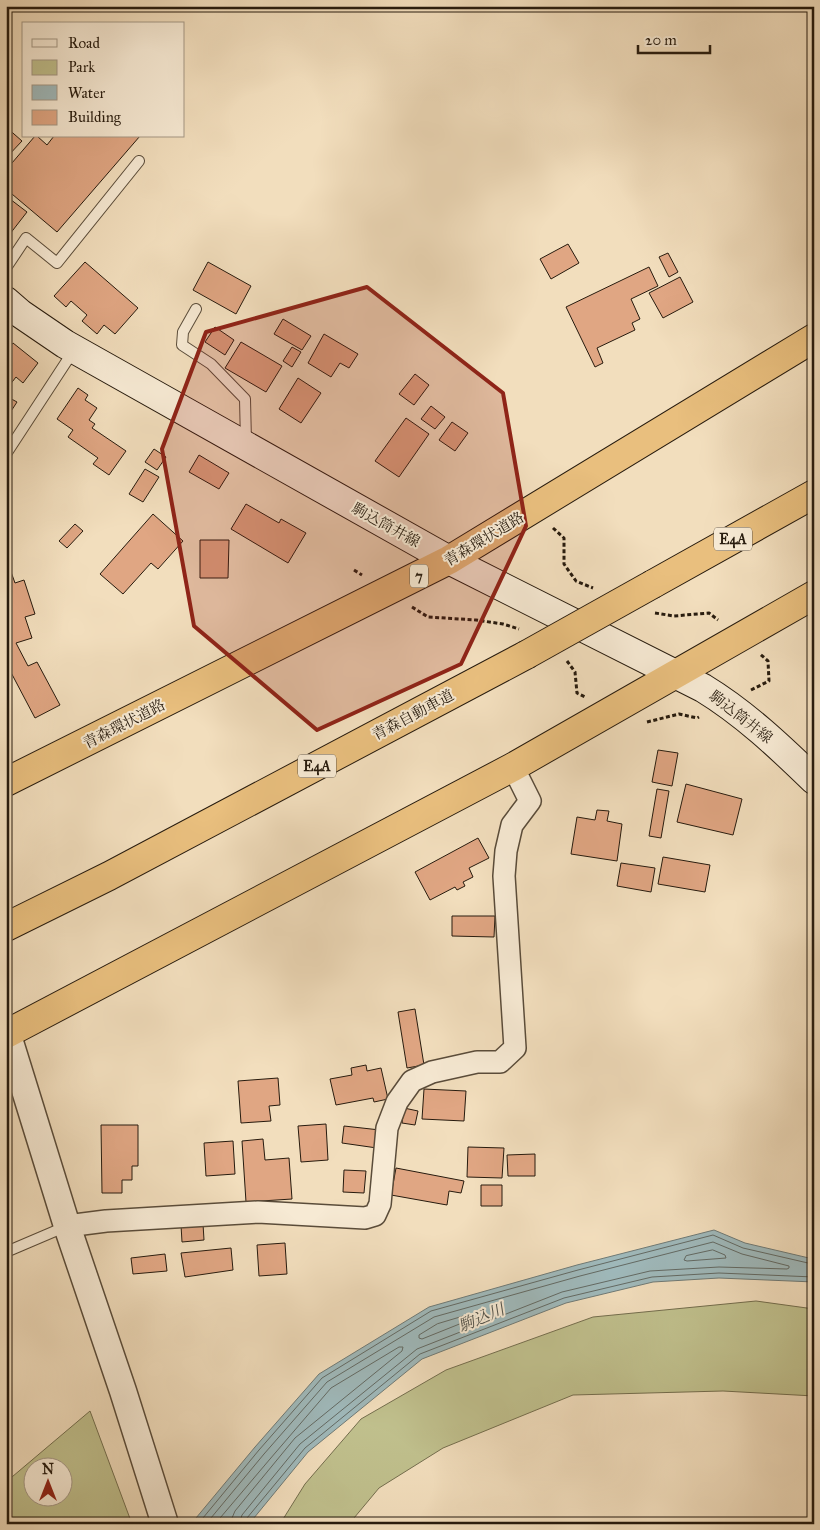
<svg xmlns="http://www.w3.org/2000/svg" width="820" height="1530" viewBox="0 0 820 1530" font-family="'IM FELL Great Primer','Noto Serif JP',serif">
	<rect width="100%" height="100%" fill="#f2debd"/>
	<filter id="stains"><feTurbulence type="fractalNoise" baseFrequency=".004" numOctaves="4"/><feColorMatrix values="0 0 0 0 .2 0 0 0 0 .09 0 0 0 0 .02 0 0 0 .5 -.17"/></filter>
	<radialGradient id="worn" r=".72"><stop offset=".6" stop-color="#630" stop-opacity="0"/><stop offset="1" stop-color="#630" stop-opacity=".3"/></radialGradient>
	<path fill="#c0c08d" stroke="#746e4e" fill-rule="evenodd" d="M 756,1301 L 814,1309 L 814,1396 L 723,1391 L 573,1395 L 443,1448 L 379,1488 L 349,1524 L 280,1524 L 305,1484 L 361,1419 L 446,1370 L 593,1317 Z
		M 90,1411 L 132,1524 L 6,1524 L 6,1482 ZM 32,1468 L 62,1468 L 62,1498 L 32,1498 Z"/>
	<path fill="#9fb9bb" stroke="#6f7a76" d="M 714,1230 L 745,1243 L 809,1258 L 814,1258 L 814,1282 L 719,1278 L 653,1282 L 566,1303 L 422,1359 L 308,1452 L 249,1524 L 191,1524 L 255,1447 L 319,1374 L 429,1307 L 577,1265 Z"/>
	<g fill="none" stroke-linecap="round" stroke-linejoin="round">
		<path stroke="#636a64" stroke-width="1" d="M 713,1250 L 725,1255 L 726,1258 L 687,1261 L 684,1260 L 686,1256 Z
			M 471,1314 L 474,1316 L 472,1319 L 422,1339 L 419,1338 L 419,1335 L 437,1324 Z
			M 198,1524 L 259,1450 L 322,1378 L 431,1311 L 578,1270 L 713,1235 L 743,1248 L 808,1263 L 814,1263
			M 206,1524 L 264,1454 L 327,1382 L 434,1317 L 580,1276 L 713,1242 L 742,1254 L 789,1266 L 789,1268 L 787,1269 L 719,1267 L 650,1271 L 562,1292 L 417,1349 L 300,1444 L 242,1515 L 239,1524
			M 215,1524 L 270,1459 L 331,1388 L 399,1347 L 403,1347 L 402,1351 L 295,1438 L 235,1511 L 232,1518 L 232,1524
			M 245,1524 L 247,1518 L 305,1448 L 420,1354 L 564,1298 L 652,1277 L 719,1273 L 814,1277"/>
	</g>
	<path fill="#e0a683" stroke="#271b0e" d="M 6,127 L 22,141 L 6,158 Z
		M 35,136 L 37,136 L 47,145 L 54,136 L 140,136 L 57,232 L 6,189 L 6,170 Z
		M 6,196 L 27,212 L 6,239 Z
		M 568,244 L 579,263 L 551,279 L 540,259 Z
		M 668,253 L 678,272 L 669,277 L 659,257 Z
		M 85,262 L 138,308 L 115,334 L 104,325 L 97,334 L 82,321 L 87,315 L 71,301 L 66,307 L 54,296 Z
		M 208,262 L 251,286 L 236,314 L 193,290 Z
		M 649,267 L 658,286 L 631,299 L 640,319 L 632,323 L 635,330 L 597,348 L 603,363 L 595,367 L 566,307 Z
		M 680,277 L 693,302 L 663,318 L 649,293 Z
		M 283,319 L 311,336 L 302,350 L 274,334 Z
		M 215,327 L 234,340 L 225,355 L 205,342 Z
		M 324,334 L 358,354 L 349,368 L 340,363 L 331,377 L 308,363 Z
		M 241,342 L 282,366 L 266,392 L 225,368 Z
		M 13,343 L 38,363 L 23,383 L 16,377 L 9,386 L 6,384 L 6,352 Z
		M 292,347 L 301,352 L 292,367 L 283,361 Z
		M 415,374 L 429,385 L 414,405 L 399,394 Z
		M 298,378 L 321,393 L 301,423 L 279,409 Z
		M 78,388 L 88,395 L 85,400 L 97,408 L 89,420 L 95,424 L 92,428 L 126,451 L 109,475 L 93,464 L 98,458 L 68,437 L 73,430 L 57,419 Z
		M 6,396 L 17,402 L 6,419 Z
		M 431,406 L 445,417 L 435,429 L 421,419 Z
		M 406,418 L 429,434 L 399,477 L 375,461 Z
		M 452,422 L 468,433 L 455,451 L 439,440 Z
		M 154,449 L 166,457 L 157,470 L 145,462 Z
		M 199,455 L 229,473 L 219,489 L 189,472 Z
		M 145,469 L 159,477 L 143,502 L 129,494 Z
		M 246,504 L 279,523 L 281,519 L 306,533 L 288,563 L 231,529 Z
		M 153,514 L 183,541 L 158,569 L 151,563 L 123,594 L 100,574 Z
		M 75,524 L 83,531 L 67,548 L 59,541 Z
		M 200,540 L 229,540 L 228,578 L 200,578 Z
		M 6,558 L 15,583 L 24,580 L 35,614 L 25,617 L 32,638 L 16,643 L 28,666 L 37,662 L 60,705 L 35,718 L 6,663 Z
		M 658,750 L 678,753 L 672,786 L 652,782 Z
		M 686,784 L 742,799 L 733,835 L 677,822 Z
		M 657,789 L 669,791 L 661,838 L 649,836 Z
		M 597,810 L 609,811 L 607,821 L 622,824 L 617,861 L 571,854 L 577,817 L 595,820 Z
		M 478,838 L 489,858 L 469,868 L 473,877 L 463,882 L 465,886 L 457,890 L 455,887 L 430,900 L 415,872 Z
		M 663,857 L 710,865 L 705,892 L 658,884 Z
		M 621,863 L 655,868 L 651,892 L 617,886 Z
		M 452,916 L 495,916 L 494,937 L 452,936 Z
		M 415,1009 L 424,1065 L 407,1068 L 398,1012 Z
		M 366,1065 L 367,1071 L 381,1068 L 388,1099 L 374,1102 L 373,1098 L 336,1105 L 330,1079 L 352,1075 L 351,1068 Z
		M 278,1078 L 280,1105 L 269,1106 L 271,1121 L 241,1123 L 238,1081 Z
		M 424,1089 L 466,1091 L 464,1121 L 422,1119 Z
		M 404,1108 L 418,1111 L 415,1125 L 402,1123 Z
		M 326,1124 L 328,1160 L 301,1162 L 298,1126 Z
		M 101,1125 L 138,1125 L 138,1166 L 132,1166 L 132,1180 L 122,1180 L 122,1193 L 102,1193 Z
		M 344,1126 L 380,1130 L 377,1148 L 342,1143 Z
		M 263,1139 L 265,1160 L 289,1158 L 292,1199 L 246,1202 L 242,1141 Z
		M 233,1141 L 235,1174 L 206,1176 L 204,1143 Z
		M 468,1147 L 504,1148 L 502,1178 L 467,1177 Z
		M 535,1154 L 535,1176 L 508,1176 L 507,1155 Z
		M 396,1168 L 464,1181 L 461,1193 L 449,1191 L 447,1205 L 391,1195 Z
		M 344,1170 L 366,1171 L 364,1193 L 343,1192 Z
		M 481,1185 L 502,1185 L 502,1206 L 481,1206 Z
		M 203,1224 L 204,1240 L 182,1242 L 181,1225 Z
		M 285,1243 L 287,1274 L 259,1276 L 257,1245 Z
		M 231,1248 L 233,1270 L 185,1277 L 181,1253 Z
		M 165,1254 L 167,1271 L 133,1274 L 131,1258 Z"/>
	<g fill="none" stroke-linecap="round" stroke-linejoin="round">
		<g stroke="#5a4c3a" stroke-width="12">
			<path id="service" d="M 6,268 L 26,238 L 57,263 L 139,161
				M 196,309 L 183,332 L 182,345 L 211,364 L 245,399 L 246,442
				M 6,454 L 74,350
				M 6,1252 L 67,1226"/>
		</g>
		<g stroke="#5a4c3a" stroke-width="24">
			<path id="minor" d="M 67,1226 L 106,1221 L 258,1212 L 365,1218 L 375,1215 L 380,1204 L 387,1128 L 397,1102 L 412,1081 L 432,1072 L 477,1062 L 500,1062 L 515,1048 L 504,876 L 506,851 L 512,825 L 530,801 L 513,767"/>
		</g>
		<g stroke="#5a4c3a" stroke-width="29">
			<path id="tertiary" d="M 6,1029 L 67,1226 L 123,1391 L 165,1524"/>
		</g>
		<g stroke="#271b0e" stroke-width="30">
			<path id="secondary" d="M 6,301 L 21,314 L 65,344 L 449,560 L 703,688 C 744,713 779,746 814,780"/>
		</g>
		<g stroke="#271b0e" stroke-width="30">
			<path id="trunk" d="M 6,782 L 449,560 L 814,338
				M 6,1034 L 513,767 L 814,595"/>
		</g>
		<g stroke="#271b0e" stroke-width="30">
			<path id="motorway" d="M 653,584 L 814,494
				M 6,927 L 109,876 L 526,655"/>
		</g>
		<path stroke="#271b0e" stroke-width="3" stroke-dasharray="4 2.5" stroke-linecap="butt" d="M 553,528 L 564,538 L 564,564 L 576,581 L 593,588
			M 354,570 L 362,575
			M 412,607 L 428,617 L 476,620 L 503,624 L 519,629
			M 655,613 L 674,616 L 709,613 L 718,620
			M 567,661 L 575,672 L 577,693 L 585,697
			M 751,690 L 769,681 L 768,661 L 760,654
			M 647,722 L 679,714 L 697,718 L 699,717"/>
		<use href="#service" stroke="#f7ead4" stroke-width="10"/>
		<use href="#minor" stroke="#f7ead4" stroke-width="21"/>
		<use href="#tertiary" stroke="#f7ead4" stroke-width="26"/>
		<use href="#secondary" stroke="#f7ead4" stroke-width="28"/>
		<use href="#trunk" stroke="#e9bf7e" stroke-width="28"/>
		<use href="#motorway" stroke="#e9bf7e" stroke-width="28"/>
		<g stroke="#271b0e" stroke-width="30" stroke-linecap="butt">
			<path id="motorway-bridge" d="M 526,655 L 653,584"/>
		</g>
		<use href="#motorway-bridge" stroke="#e9bf7e" stroke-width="28"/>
	</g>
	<path fill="#8f2418" fill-opacity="0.2" stroke="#8f2418" stroke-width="4" stroke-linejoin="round" d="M 367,287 L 503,393 L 526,526 L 461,664 L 317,730 L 194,626 L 162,449 L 206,332 Z"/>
	<g text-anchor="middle" stroke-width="4" stroke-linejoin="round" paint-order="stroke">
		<g fill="#f7ead4" stroke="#655949" stroke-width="1">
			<rect x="714" y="527.5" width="38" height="23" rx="4"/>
			<rect x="410" y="564.5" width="18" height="23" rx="4"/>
			<rect x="298" y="754.5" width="38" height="23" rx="4"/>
		</g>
		<g font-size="14" font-weight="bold" fill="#271b0e">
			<text x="733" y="544">E4A</text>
			<text x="419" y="581">7</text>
			<text x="317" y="771">E4A</text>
		</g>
		<g font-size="15" fill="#271b0e" stroke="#f7ead4">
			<text transform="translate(386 525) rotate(29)" y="5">駒込筒井線</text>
			<text transform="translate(484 539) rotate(-31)" y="5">青森環状道路</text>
			<text transform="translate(413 715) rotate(-28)" y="5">青森自動車道</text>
			<text transform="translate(741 717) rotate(38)" y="5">駒込筒井線</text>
			<text transform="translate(124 724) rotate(-27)" y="5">青森環状道路</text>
		</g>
		<g font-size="16" font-style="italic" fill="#51524b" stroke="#f7ead4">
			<text transform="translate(481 1317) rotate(-23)" y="6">駒込川</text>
		</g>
	</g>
	<rect width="820" height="1530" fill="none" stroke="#f2debd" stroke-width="25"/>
	<rect x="8" y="8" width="805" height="1515" fill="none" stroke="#271b0e" stroke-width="2.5"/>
	<rect x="12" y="12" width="795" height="1505" fill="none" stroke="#271b0e"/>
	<rect x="22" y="22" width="162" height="115" fill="#f7ead4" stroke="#a49785"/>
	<rect x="32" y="39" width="25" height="8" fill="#f7ead4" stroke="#a49785"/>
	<text x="68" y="48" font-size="15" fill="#271b0e">Road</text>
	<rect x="32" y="60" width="25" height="15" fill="#c0c08d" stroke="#a49785"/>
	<text x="68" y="72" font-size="15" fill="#271b0e">Park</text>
	<rect x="32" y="85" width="25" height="15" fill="#9fb9bb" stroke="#a49785"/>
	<text x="68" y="98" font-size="15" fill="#271b0e">Water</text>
	<rect x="32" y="110" width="25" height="15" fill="#e0a683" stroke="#a49785"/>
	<text x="68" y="122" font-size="15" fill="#271b0e">Building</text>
	<g transform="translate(48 1482)"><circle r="24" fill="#f7ead4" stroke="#a49785"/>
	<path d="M0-4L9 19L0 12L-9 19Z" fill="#8f2418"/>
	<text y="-8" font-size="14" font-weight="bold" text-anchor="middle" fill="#271b0e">N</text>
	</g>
	<path d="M638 45v8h72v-8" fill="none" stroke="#271b0e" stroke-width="2.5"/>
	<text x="645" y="45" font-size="15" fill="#271b0e" stroke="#f7ead4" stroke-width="4" paint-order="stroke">20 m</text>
	<rect width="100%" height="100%" filter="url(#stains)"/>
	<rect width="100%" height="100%" fill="url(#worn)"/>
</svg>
